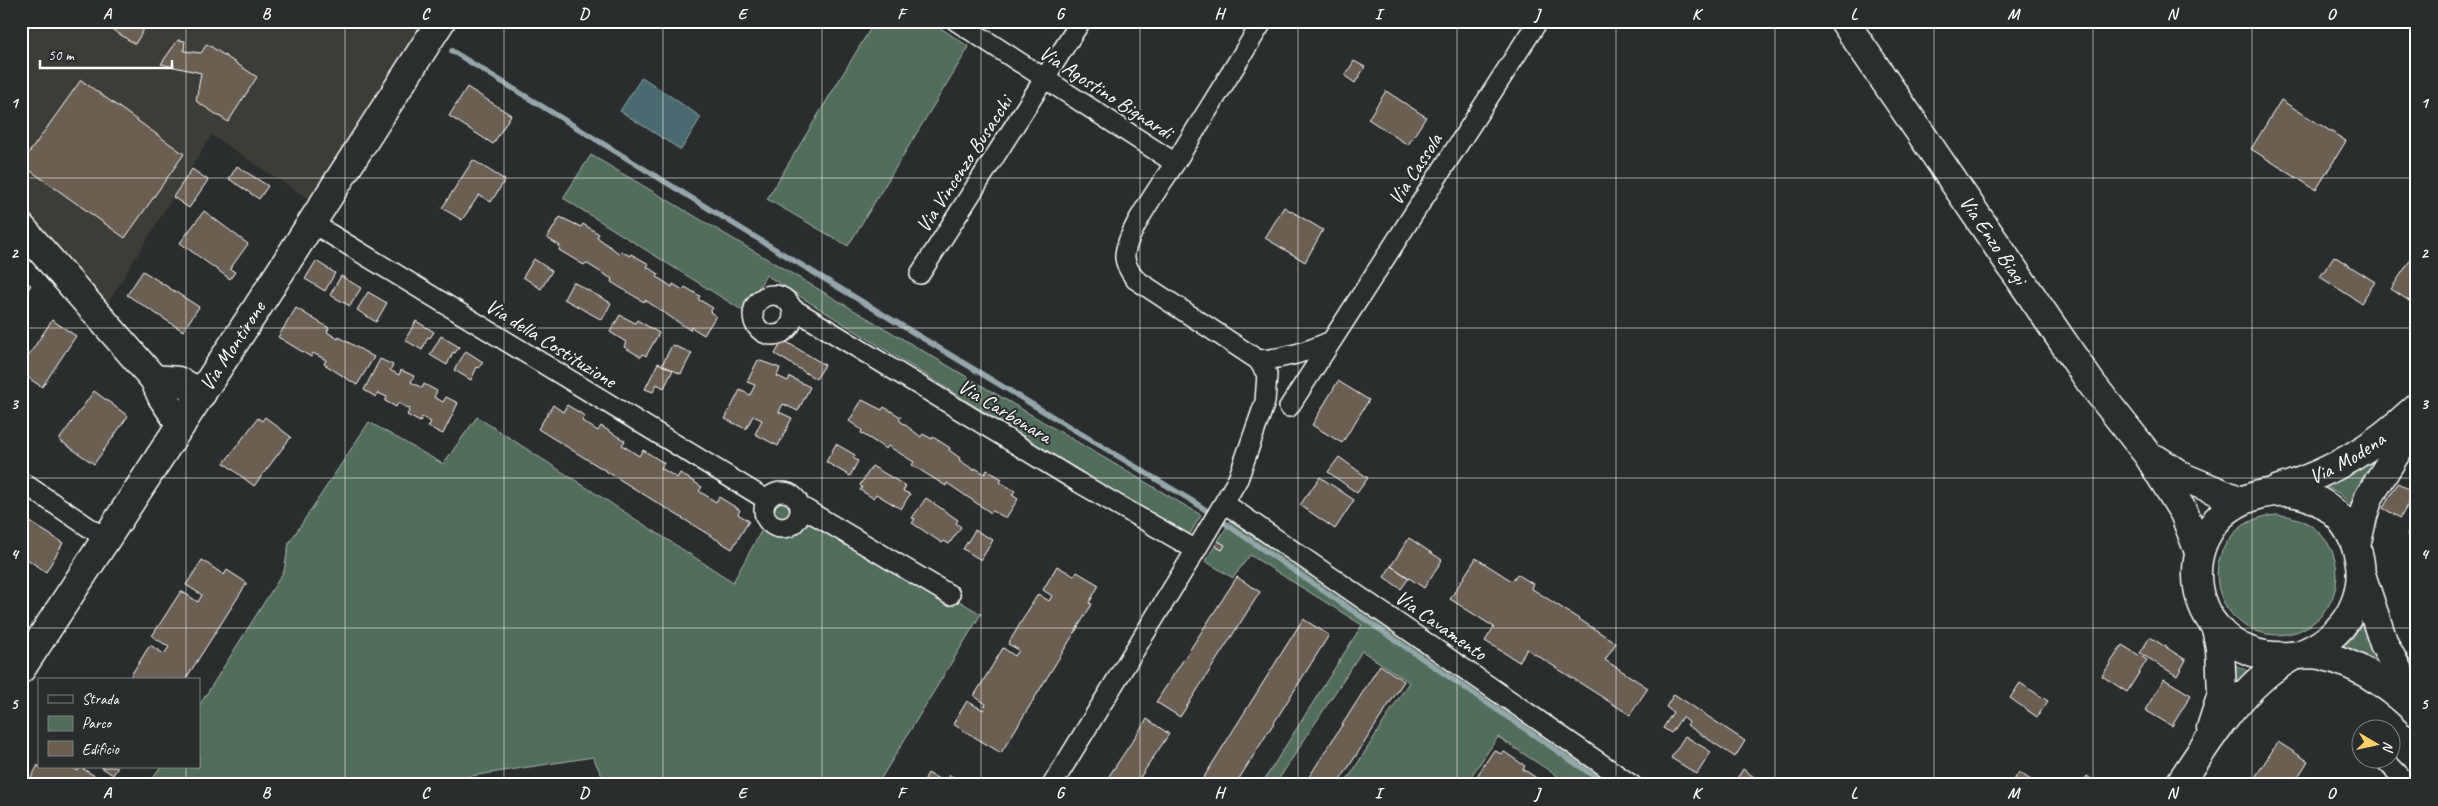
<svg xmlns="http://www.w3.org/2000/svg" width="2438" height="806" viewBox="0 0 2438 806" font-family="Caveat,sans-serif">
	<rect width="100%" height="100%" fill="#2a2d2e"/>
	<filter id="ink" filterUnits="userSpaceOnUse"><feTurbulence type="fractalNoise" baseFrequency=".02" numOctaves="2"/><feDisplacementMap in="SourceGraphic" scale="10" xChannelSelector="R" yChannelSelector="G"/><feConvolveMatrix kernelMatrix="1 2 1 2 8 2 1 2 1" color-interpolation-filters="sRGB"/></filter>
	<g filter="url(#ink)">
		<path fill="#3e3c39" d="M 21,21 L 441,21 L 316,204 L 211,135 L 103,311 L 21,214 Z"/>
		<path fill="#526d5c" stroke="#a8b6ae" d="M 875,21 L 930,21 L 969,47 L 848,246 L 767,199 Z
			M 591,155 L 1201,515 L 1187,539 L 766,275 L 745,312 L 563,198 Z
			M 477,417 L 733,582 L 781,495 L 981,614 L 877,785 L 606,785 L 593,757 L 414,785 L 149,785 L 160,767 L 199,767 L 199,706 L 284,571 L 289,543 L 369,422 L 443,464 Z
			M 2397,435 L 2354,508 L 2340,494 L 2318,482 Z
			M2217 575a60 60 0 1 1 120 0a60 60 0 1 1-120 0Z
			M 1233,517 L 1622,785 L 1571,785 L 1498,737 L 1465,785 L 1344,785 L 1409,682 L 1362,651 L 1275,785 L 1261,785 L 1362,625 L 1250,555 L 1233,578 L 1205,561 L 1215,546 L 1222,550 L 1224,545 L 1218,541 Z
			M 2366,616 L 2398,683 L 2339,652 L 2354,636 Z
			M 2227,661 L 2253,674 L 2231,701 Z"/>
		<path fill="#4c6a6f" stroke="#94a6a9" d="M 642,77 L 701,117 L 681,150 L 620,111 Z"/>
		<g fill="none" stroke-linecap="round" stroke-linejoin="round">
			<path stroke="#94a6a9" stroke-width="5.5" d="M 407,21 L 413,25
				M 452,51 L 760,240 L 1194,502 L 1607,785"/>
		</g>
		<path fill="#6b5f52" stroke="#fff" d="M 103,21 L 149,21 L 135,44 L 102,23 Z
			M 178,40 L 185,41 L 184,51 L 201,53 L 207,44 L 257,77 L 228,122 L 196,101 L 201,73 L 161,64 Z
			M 1354,61 L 1365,67 L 1355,83 L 1345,76 Z
			M 81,80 L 184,154 L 125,238 L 21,164 Z
			M 467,87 L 511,115 L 493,144 L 449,116 Z
			M 1386,91 L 1426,117 L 1408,145 L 1368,119 Z
			M 2281,100 L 2346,141 L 2316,190 L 2251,149 Z
			M 473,160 L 505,180 L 491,202 L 479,195 L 462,220 L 442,208 Z
			M 237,166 L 268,186 L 259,199 L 229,179 Z
			M 192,169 L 208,180 L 189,208 L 173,197 Z
			M 1284,207 L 1323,230 L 1305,262 L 1265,238 Z
			M 204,211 L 248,244 L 230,269 L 235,272 L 230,279 L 180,243 Z
			M 560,217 L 581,227 L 583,224 L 599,234 L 597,237 L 620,254 L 621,251 L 630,256 L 631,254 L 649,264 L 647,267 L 659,274 L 657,277 L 672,287 L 673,284 L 683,290 L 685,287 L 700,296 L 698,299 L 713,308 L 710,312 L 716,316 L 704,335 L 691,327 L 690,330 L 645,300 L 644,302 L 611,282 L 612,279 L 586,263 L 584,265 L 559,250 L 560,246 L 547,238 Z
			M 2417,250 L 2417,306 L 2391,289 Z
			M 2334,256 L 2375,282 L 2361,303 L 2320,277 Z
			M 534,259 L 552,271 L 541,289 L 523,277 Z
			M 316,261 L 335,273 L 325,291 L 305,279 Z
			M 143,271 L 199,307 L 183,331 L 127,295 Z
			M 341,276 L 361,288 L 350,306 L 330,295 Z
			M 21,279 L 31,285 L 21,302 Z
			M 573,282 L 611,303 L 602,320 L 564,299 Z
			M 368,292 L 387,303 L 376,322 L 357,310 Z
			M 296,308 L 329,328 L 327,332 L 338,339 L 339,337 L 374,357 L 357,385 L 324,364 L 326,360 L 313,353 L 311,357 L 278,337 Z
			M 620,315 L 635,323 L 637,320 L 659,333 L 646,356 L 643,354 L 641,357 L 624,347 L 626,342 L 610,332 Z
			M 52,320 L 76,336 L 42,387 L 21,373 L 21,367 Z
			M 416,321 L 434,332 L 430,338 L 428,337 L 422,350 L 405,340 Z
			M 441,336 L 459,347 L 455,353 L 453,352 L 447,365 L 430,355 Z
			M 783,340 L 825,365 L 816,379 L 775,354 Z
			M 672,345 L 692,353 L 681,374 L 662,365 Z
			M 466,351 L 483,362 L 479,368 L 477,367 L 471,380 L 454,370 Z
			M 380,359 L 393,365 L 390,370 L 399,375 L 401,370 L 414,376 L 411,382 L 422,388 L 424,384 L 437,391 L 434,397 L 443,402 L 446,397 L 458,403 L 443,434 L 428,427 L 431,422 L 422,417 L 420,422 L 407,415 L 410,409 L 398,403 L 396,407 L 385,401 L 387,397 L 378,393 L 376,397 L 364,390 Z
			M 758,360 L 780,368 L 777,376 L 788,381 L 790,377 L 810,387 L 798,411 L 783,404 L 779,412 L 792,418 L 778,446 L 755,434 L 762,420 L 753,416 L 746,429 L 725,419 L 740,390 L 750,395 L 755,385 L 747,382 Z
			M 658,363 L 673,370 L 664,388 L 657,384 L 653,392 L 645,389 Z
			M 1338,381 L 1369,400 L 1342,443 L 1312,425 Z
			M 94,391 L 128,416 L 94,464 L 59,440 Z
			M 862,400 L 882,410 L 884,407 L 901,417 L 899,420 L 921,437 L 923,434 L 932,439 L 933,437 L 950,448 L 949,450 L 960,458 L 959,460 L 974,470 L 975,468 L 985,474 L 987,470 L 1002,479 L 1000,482 L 1015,491 L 1012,495 L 1018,499 L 1006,518 L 993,511 L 991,513 L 947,483 L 946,486 L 912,465 L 914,462 L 888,446 L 886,449 L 861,433 L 862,430 L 849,421 Z
			M 553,405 L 563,412 L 567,405 L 585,416 L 582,421 L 598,431 L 601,426 L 625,441 L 622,445 L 639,456 L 643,450 L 664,463 L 661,468 L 677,478 L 680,473 L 702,487 L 699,491 L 716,502 L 719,497 L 740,510 L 738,514 L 749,521 L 732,549 L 538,429 Z
			M 265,417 L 291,437 L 254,486 L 224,463 L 258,418 L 262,421 Z
			M 836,444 L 855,455 L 853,458 L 858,461 L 850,476 L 826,462 Z
			M 1339,457 L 1368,478 L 1357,493 L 1328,472 Z
			M 872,466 L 906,486 L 903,491 L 910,494 L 901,509 L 876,494 L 873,498 L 860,490 L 862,487 L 860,485 Z
			M 1320,477 L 1354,500 L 1335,529 L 1300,505 Z
			M 2398,483 L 2415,493 L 2400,518 L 2383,508 Z
			M 926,498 L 958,520 L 956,523 L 961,527 L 949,544 L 944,541 L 942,543 L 912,523 L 915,519 L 912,518 Z
			M 21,516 L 63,543 L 46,572 L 21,555 Z
			M 2411,527 L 2417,530 L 2416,540 L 2407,535 Z
			M 975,530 L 993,540 L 981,560 L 963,549 Z
			M 1409,538 L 1442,560 L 1424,588 L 1391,566 Z
			M 1218,541 L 1225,545 L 1222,550 L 1215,546 Z
			M 1476,558 L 1512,581 L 1517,574 L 1533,584 L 1531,588 L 1616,643 L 1605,660 L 1648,688 L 1630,715 L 1527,649 L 1519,662 L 1485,641 L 1494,627 L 1450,599 Z
			M 202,560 L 224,575 L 227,570 L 247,583 L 185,680 L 128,680 L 150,645 L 164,654 L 169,647 L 152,636 L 181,591 L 198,602 L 202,595 L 186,585 Z
			M 1057,566 L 1074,576 L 1077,572 L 1099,585 L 1089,603 L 1092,604 L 1001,753 L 953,724 L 967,701 L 983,710 L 986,704 L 974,696 L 1003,648 L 1015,656 L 1019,650 L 1008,644 L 1038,594 L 1049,601 L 1052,596 L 1043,590 Z
			M 1391,566 L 1409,578 L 1401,589 L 1384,577 Z
			M 1237,577 L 1260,592 L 1180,717 L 1156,702 Z
			M 21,596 L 28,600 L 21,611 Z
			M 1303,619 L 1329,635 L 1235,785 L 1199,785 Z
			M 2150,637 L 2186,660 L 2177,676 L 2140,653 Z
			M 2122,645 L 2147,660 L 2127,692 L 2102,676 Z
			M 1380,665 L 1404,681 L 1337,785 L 1304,785 Z
			M 2164,679 L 2191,695 L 2172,726 L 2145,710 Z
			M 2020,683 L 2048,701 L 2037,717 L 2010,698 Z
			M 1674,694 L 1745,741 L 1735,757 L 1687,725 L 1689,722 L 1682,717 L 1671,733 L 1663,728 L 1673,712 L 1666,707 Z
			M 1147,719 L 1169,734 L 1135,785 L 1103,785 Z
			M 1685,736 L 1711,752 L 1697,774 L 1671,758 Z
			M 2278,742 L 2308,761 L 2293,785 L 2263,785 L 2254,779 Z
			M 1494,750 L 1501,754 L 1503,751 L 1525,766 L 1523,769 L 1541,781 L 1543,778 L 1553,785 L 1484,785 L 1475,779 Z
			M 38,765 L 39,767 L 72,767 L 78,771 L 80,767 L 100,779 L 97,785 L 27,785 Z
			M 101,767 L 118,767 L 113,775 Z
			M 1743,769 L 1757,779 L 1754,785 L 1733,785 Z
			M 2019,772 L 2038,785 L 2011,785 Z
			M 928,773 L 946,783 L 950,775 L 966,785 L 922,785 Z
			M 2087,776 L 2100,785 L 2081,785 Z
			M 576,781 L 577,785 L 555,785 Z"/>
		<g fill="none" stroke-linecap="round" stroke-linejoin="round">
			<g stroke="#fff" stroke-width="22">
				<path id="street" d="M 956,21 L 1175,163 C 1162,183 1123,236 1125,258 C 1126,267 1131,273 1135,279 L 1258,360
					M 1175,163 L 1263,21
					M 312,223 L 767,500
					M 920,274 L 1081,21
					M753 315a20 20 0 1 1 40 0a20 20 0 1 1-40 0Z
					M 792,308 L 1078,482 L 1196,550 L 1052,785
					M 1289,407 L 1538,21
					M 21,484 L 25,484 L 106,539
					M764 510a18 18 0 1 1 36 0a18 18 0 1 1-36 0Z
					M 1224,503 L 1632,785
					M 800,506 L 950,595
					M 1196,550 L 1238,479 L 1265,402 L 1267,374 L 1258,360 C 1282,359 1307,352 1329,342
					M 2383,758 L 2409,785"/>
			</g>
			<g stroke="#fff" stroke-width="31">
				<g id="secondary">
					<path d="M 21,227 L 154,379 L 162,397 L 181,425"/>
					<path d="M 154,379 L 178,381 L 202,393"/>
					<path id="s1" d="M 21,669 L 257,308 L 441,21"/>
					<path d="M 2211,728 L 2222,694 L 2220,648 L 2216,628"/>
					<path d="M 2179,785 C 2204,747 2230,705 2264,676 C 2273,668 2283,662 2293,656"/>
				</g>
			</g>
			<g stroke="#fff" stroke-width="31">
				<g id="primary">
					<path id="s2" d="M 1844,21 L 2091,383 L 2148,455 L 2184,513 L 2199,552"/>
					<path d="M 2156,459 L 2185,478 L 2241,501"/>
					<path id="s3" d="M 2276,490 C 2334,472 2373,448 2417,407"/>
					<path d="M 2356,546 L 2363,516 L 2369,497 L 2417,419"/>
					<path d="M 2362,577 L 2384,644 L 2415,703"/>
					<path d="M 2304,653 C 2410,606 2352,463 2252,497 C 2228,505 2211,522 2202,545 C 2192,573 2197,605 2216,627 C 2234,650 2262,658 2290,656 C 2301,655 2309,653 2320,655 C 2358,663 2389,685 2417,712"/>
				</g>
			</g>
			<use href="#street" stroke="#2a2d2e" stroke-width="19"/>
			<use href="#secondary" stroke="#2a2d2e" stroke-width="28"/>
			<use href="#primary" stroke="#2a2d2e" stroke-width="28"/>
		</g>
	</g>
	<path fill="none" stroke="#fff" stroke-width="1" stroke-opacity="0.55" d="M 186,21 L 186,680M 345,21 L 345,785M 504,21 L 504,785M 663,21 L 663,785M 822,21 L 822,785M 981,21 L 981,785M 1140,21 L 1140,785M 1298,21 L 1298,785M 1457,21 L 1457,785M 1616,21 L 1616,785M 1775,21 L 1775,785M 1934,21 L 1934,785M 2093,21 L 2093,785M 2252,21 L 2252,785M 21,178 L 2417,178M 21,328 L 2417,328M 21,478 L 2417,478M 21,628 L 2417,628M 186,767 L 186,785"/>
	<g text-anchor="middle" stroke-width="4" stroke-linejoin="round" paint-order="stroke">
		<g font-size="21" fill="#fff" stroke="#2a2d2e">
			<text transform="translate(1106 92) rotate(33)" y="7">Via Agostino Bignardi</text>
			<text transform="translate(964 164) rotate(-57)" y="7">Via Vincenzo Busacchi</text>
			<text transform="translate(1415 169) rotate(-57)" y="7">Via Cassola</text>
			<text dy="7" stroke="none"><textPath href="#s2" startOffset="265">Via Enzo Biagi</textPath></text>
			<text transform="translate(551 343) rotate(32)" y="7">Via della Costituzione</text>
			<text dy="7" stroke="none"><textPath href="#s1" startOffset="386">Via Montirone</textPath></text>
			<text transform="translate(1005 411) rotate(31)" y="7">Via Carbonara</text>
			<text dy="7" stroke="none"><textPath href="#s3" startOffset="78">Via Modena</textPath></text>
			<text transform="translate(1441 625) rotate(35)" y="7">Via Cavamento</text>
		</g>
	</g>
	<rect width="2438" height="806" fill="none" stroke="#2a2d2e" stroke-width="55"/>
	<rect x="38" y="678" width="162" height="90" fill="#2a2d2e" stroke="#7f8182"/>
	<rect x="48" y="695" width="25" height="8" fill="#2a2d2e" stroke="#7f8182"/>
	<text x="82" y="704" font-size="15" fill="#ffffff">Strada</text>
	<rect x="48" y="716" width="25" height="15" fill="#526d5c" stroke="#7f8182"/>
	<text x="82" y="728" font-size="15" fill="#ffffff">Parco</text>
	<rect x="48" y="741" width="25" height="15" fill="#6b5f52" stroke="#7f8182"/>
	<text x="82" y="754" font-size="15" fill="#ffffff">Edificio</text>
	<g transform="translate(2376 744) rotate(99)"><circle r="24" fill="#2a2d2e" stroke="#7f8182"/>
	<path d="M0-4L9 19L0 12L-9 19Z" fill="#ffd166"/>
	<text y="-8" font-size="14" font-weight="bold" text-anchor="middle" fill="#ffffff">N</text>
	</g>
	<path d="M40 60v8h132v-8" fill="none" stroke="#ffffff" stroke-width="2.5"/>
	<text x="48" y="60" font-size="15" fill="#ffffff" stroke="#2a2d2e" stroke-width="4" paint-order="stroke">50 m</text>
	<rect x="28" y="28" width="2382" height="750" fill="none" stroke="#fff" stroke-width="2"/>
	<g font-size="16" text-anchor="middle" font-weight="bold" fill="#fff">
		<text x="107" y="19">A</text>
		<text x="266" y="19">B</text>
		<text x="425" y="19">C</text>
		<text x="584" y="19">D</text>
		<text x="742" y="19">E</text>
		<text x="901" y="19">F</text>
		<text x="1060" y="19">G</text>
		<text x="1219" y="19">H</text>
		<text x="1378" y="19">I</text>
		<text x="1537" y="19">J</text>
		<text x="1696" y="19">K</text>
		<text x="1854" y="19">L</text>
		<text x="2013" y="19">M</text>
		<text x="2172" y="19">N</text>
		<text x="2331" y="19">O</text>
		<text x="14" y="108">1</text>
		<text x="2424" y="108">1</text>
		<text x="14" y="258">2</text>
		<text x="2424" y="258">2</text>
		<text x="14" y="409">3</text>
		<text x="2424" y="409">3</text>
		<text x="14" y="559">4</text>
		<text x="2424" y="559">4</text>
		<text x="14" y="709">5</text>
		<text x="2424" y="709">5</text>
		<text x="107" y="798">A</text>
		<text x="266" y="798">B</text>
		<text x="425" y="798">C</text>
		<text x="584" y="798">D</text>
		<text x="742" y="798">E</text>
		<text x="901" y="798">F</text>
		<text x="1060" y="798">G</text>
		<text x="1219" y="798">H</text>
		<text x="1378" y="798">I</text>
		<text x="1537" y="798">J</text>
		<text x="1696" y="798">K</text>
		<text x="1854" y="798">L</text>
		<text x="2013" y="798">M</text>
		<text x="2172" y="798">N</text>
		<text x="2331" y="798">O</text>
	</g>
</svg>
